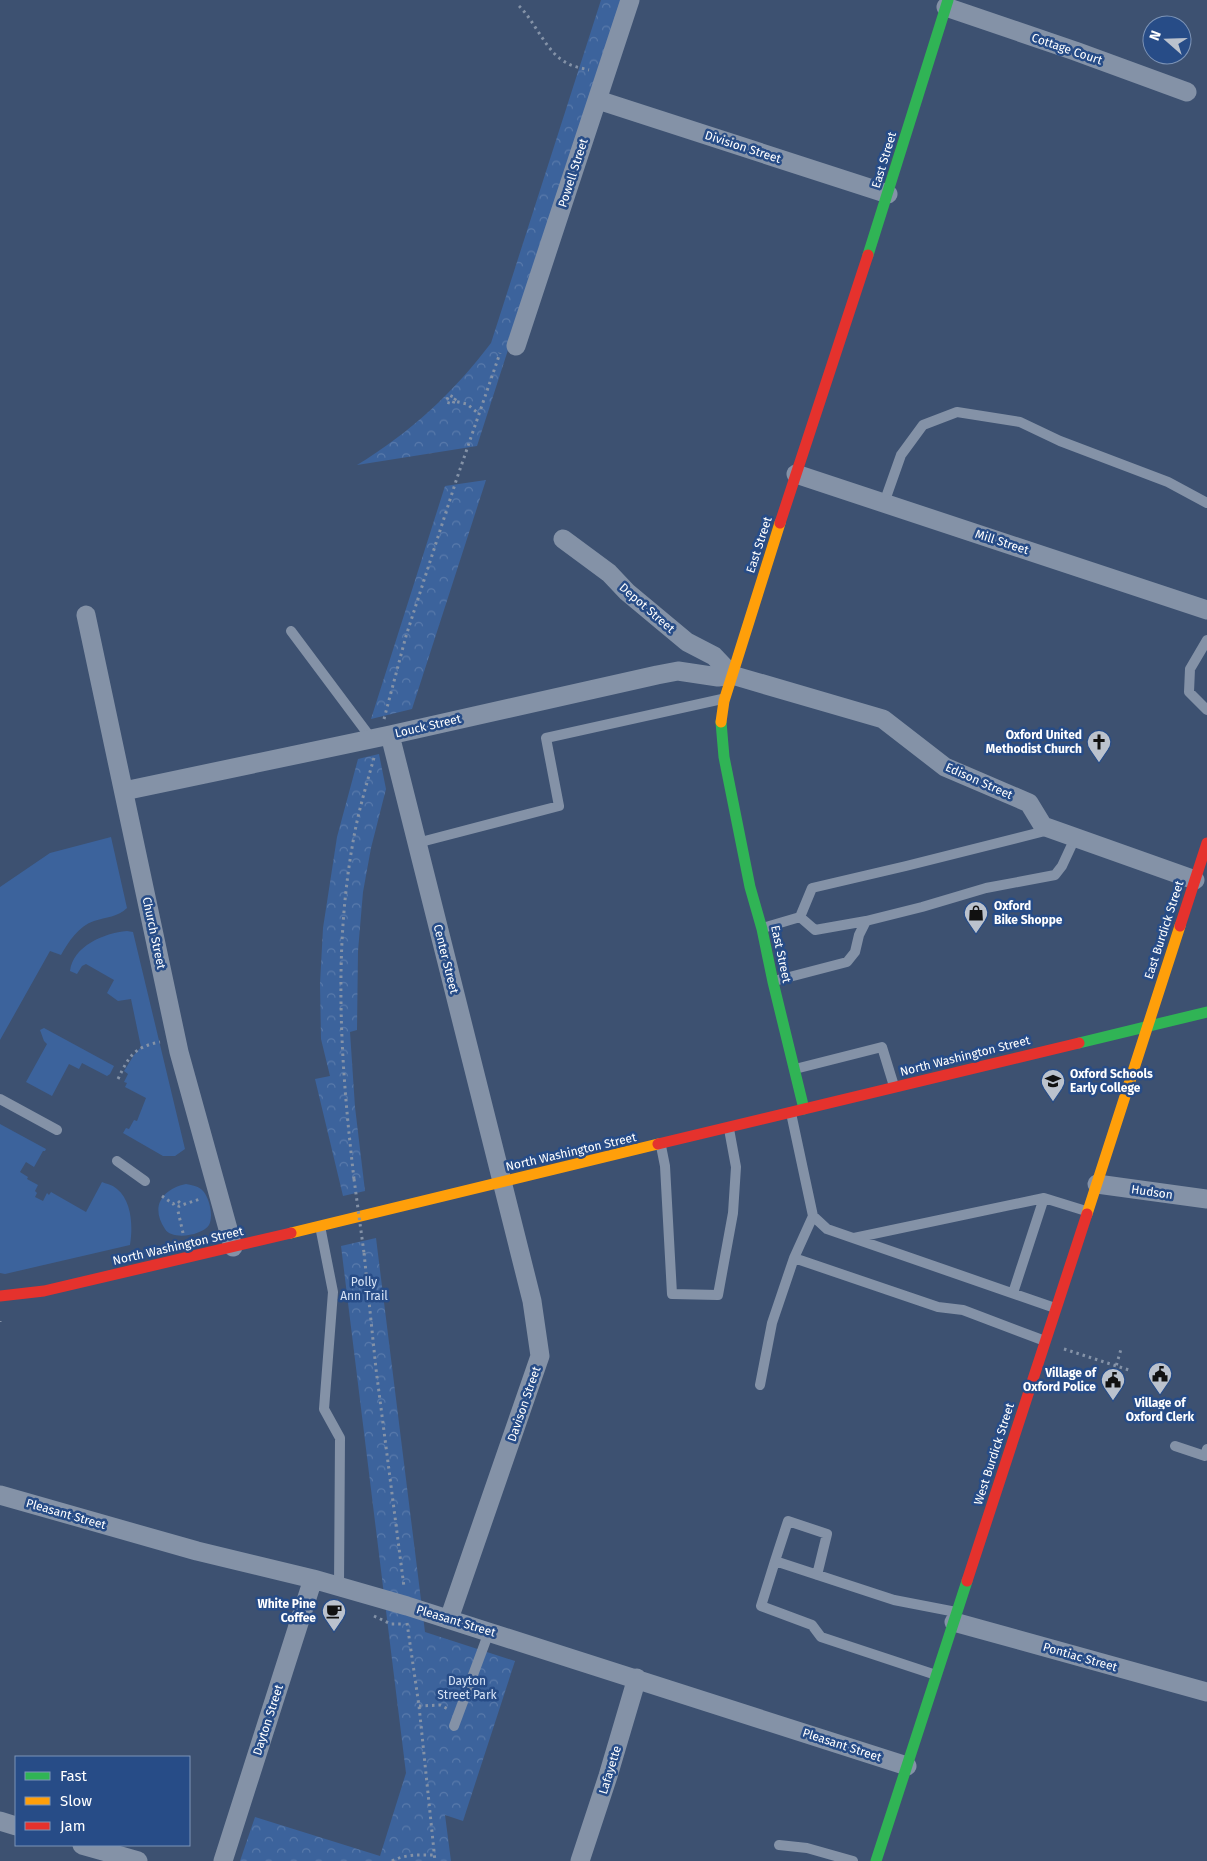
<svg xmlns="http://www.w3.org/2000/svg" width="1207" height="1861" viewBox="0 0 1207 1861" font-family="'Fira Sans',sans-serif">
	<defs>
		<pattern id="forest-crowns" width="20" height="18" patternUnits="userSpaceOnUse" patternTransform="scale(1.25)"><rect width="20" height="18" fill="#3c639c"/><path d="M2 6a3 3 0 1 1 6 0M12 15a3 3 0 1 1 6 0" fill="none" stroke="#597aab"/></pattern>
	</defs>
	<rect width="100%" height="100%" fill="#3d5171"/>
	<path fill="#3c639c" d="M 111,837 L 127,908 C 118,917 106,917 94,921 C 79,926 68,942 61,955 L 50,951 L 0,1040 L 0,887 L 50,853 Z
		M 127,931 L 133,932 L 185,1149 L 175,1156 L 163,1156 L 123,1133 L 126,1128 L 129,1129 L 134,1120 L 137,1121 L 146,1098 L 125,1087 L 127,1083 L 124,1082 L 128,1074 L 124,1071 L 134,1055 L 141,1047 L 131,999 L 118,1001 L 107,993 L 114,980 L 86,964 L 82,966 L 77,974 L 70,971 C 73,946 104,933 127,931 Z
		M 44,1028 L 114,1066 L 110,1074 L 107,1076 L 82,1063 L 79,1069 L 69,1064 L 52,1096 L 26,1082 L 47,1044 L 44,1041 L 40,1030 Z
		M 0,1124 L 46,1149 L 45,1151 L 43,1151 L 34,1167 L 26,1162 L 20,1172 L 28,1177 L 27,1179 L 38,1185 L 35,1191 L 37,1193 L 35,1197 L 43,1201 L 47,1193 L 49,1195 L 51,1192 L 86,1212 L 102,1182 C 107,1184 113,1185 117,1189 C 132,1201 133,1227 130,1245 L 5,1274 L 0,1273 Z
		M 186,1184 C 191,1185 197,1186 201,1189 C 209,1195 214,1216 209,1225 C 203,1235 172,1241 165,1229 C 150,1207 162,1189 186,1184 Z"/>
	<path fill="url(#forest-crowns)" d="M 601,0 L 621,0 L 477,446 L 357,465 C 410,433 454,392 491,343 Z
		M 486,480 L 412,709 L 371,719 L 445,486 Z
		M 379,754 L 386,789 L 371,848 L 363,892 L 358,951 L 357,1030 L 350,1032 L 355,1107 L 365,1191 L 343,1196 L 315,1079 L 330,1076 L 321,1039 L 320,984 L 323,928 L 337,837 L 358,759 Z
		M 376,1238 L 425,1632 L 515,1661 L 463,1821 L 445,1815 L 451,1861 L 240,1861 L 255,1817 L 380,1856 L 406,1773 L 341,1246 Z"/>
	<g fill="none" stroke-linecap="round" stroke-linejoin="round">
		<path stroke="#8492a7" stroke-width="3" stroke-dasharray="2.5 4" stroke-linecap="butt" d="M 519,6 C 535,21 547,54 567,63 C 573,67 582,68 589,70
			M 454,401 L 453,404 L 446,402 L 449,395 L 456,398 L 454,401 L 467,404 L 479,414
			M 384,719 L 406,636 L 457,478 L 500,353
			M 118,1079 C 129,1056 134,1047 160,1042
			M 354,1179 C 341,1067 333,954 353,842 C 358,812 367,783 375,754
			M 162,1196 L 173,1204 L 178,1201 L 182,1205
			M 183,1233 L 178,1211 L 179,1206 L 200,1199
			M 364,1253 L 376,1369 L 404,1587
			M 0,1322 L 0,1321
			M 1064,1349 L 1132,1371
			M 1111,1384 L 1121,1349
			M 374,1616 L 391,1624 L 404,1624
			M 407,1623 L 419,1706 L 435,1861
			M 419,1706 L 440,1705 L 448,1709
			M 392,1861 C 405,1854 420,1855 435,1855"/>
		<path stroke="#8492a7" stroke-width="10" d="M 884,503 L 901,455 L 923,425 L 957,412 L 1020,422 L 1060,441 L 1168,482 L 1207,503
			M 291,631 L 371,738
			M 1207,640 L 1190,669 L 1189,692 L 1207,710
			M 417,843 L 559,806 L 546,738 L 722,699
			M 800,917 L 812,888 L 906,866 L 1049,830
			M 763,928 L 800,917 L 815,930 L 866,921
			M 774,981 L 847,962 L 855,952 L 859,935 L 866,921 L 922,907 L 986,888 L 1055,875 L 1062,866 L 1075,838
			M 795,1069 L 882,1047 L 894,1086
			M 0,1099 L 57,1130
			M 791,1113 L 813,1216 L 827,1229 L 1055,1308
			M 661,1146 L 665,1166 L 672,1294 L 718,1295 L 733,1213 L 736,1167 L 729,1129
			M 117,1161 L 145,1181
			M 813,1216 L 794,1258 L 938,1307 L 963,1310 L 1045,1341
			M 320,1226 L 333,1292 L 324,1409 L 340,1438 L 339,1587
			M 854,1238 L 1044,1198 L 1086,1211
			M 1013,1293 L 1044,1198
			M 760,1385 L 772,1323 L 794,1258
			M 1175,1446 L 1205,1456 L 1207,1449
			M 775,1561 L 788,1521 L 827,1534 L 817,1575
			M 936,1675 L 821,1637 L 812,1625 L 761,1606 L 775,1561 L 894,1600 L 956,1612
			M 454,1726 L 489,1632
			M 779,1845 L 807,1848 L 853,1861"/>
		<path stroke="#8492a7" stroke-width="19" d="M 946,7 L 1075,51 L 1187,92
			M 598,100 L 888,194
			M 516,346 L 630,0
			M 796,474 L 1207,610
			M 563,539 L 609,573 L 627,592 L 687,642 L 714,656 L 732,675
			M 86,615 L 179,1052 L 233,1247
			M 390,735 L 532,1301 L 540,1356 L 449,1619
			M 124,791 L 390,735 L 657,675 L 678,671 L 718,677 L 732,675 L 883,719 L 945,767 L 1029,803 L 1043,826 L 1195,880
			M 1097,1184 L 1207,1199
			M 0,1495 L 197,1551 L 313,1579 L 407,1606 L 907,1766
			M 954,1622 L 1207,1692
			M 0,1821 L 16,1826
			M 82,1845 L 138,1861
			M 223,1861 L 313,1579
			M 580,1861 L 608,1776 L 637,1678"/>
		<path stroke="#30b455" stroke-width="11" d="M 868,255 L 948,0
			M 721,722 L 724,757 L 750,887 L 762,929 L 773,982 L 804,1109
			M 1079,1043 L 1207,1012
			M 876,1861 L 967,1581"/>
		<path stroke="#ff9f0a" stroke-width="11" d="M 721,722 L 724,701 L 780,523
			M 1087,1214 L 1180,926
			M 291,1233 L 658,1144"/>
		<path stroke="#e5322d" stroke-width="11" d="M 780,523 L 868,255
			M 1180,926 L 1207,843
			M 658,1144 L 1079,1043
			M 0,1296 L 44,1291 L 291,1233
			M 967,1581 L 1087,1214"/>
		<path stroke="#8492a7" stroke-width="3" stroke-dasharray="2.5 4" stroke-linecap="butt" d="M 354,1179 L 364,1253"/>
	</g>
	<defs>
		<g id="church-pin" transform="scale(1.25)"><path d="M0 17L-7.5 6A9.5 9.5 0 1 1 7.5 6Z" fill="#bbc2cd" stroke="#274c87"/><path d="M-1.2-6h2.4v3.5h3.3v2.4h-3.3V6h-2.4V-.1h-3.3v-2.4h3.3Z" fill="#111"/></g>
		<g id="shop-pin" transform="scale(1.25)"><path d="M0 17L-7.5 6A9.5 9.5 0 1 1 7.5 6Z" fill="#bbc2cd" stroke="#274c87"/><path d="M-5-2.5h2.3a2.7 3.5 0 0 1 5.4 0H5L5.5 6h-11ZM-1.5-2.5h3a1.5 2.3 0 0 0-3 0Z" fill="#111"/></g>
		<g id="school-pin" transform="scale(1.25)"><path d="M0 17L-7.5 6A9.5 9.5 0 1 1 7.5 6Z" fill="#bbc2cd" stroke="#274c87"/><path d="M0-5L7-2L0 1L-7-2ZM-4 1L0 2.5L4 1V4Q0 6-4 4Z" fill="#111"/></g>
		<g id="civic-pin" transform="scale(1.25)"><path d="M0 17L-7.5 6A9.5 9.5 0 1 1 7.5 6Z" fill="#bbc2cd" stroke="#274c87"/><path d="M-.6-6.5H3V-4.5H.6V-3L4-1V1h2V6H-6V1h2V-1L-.6-3ZM-1.2 2.5V6h2.4V2.5Z" fill="#111"/></g>
		<g id="cafe-pin" transform="scale(1.25)"><path d="M0 17L-7.5 6A9.5 9.5 0 1 1 7.5 6Z" fill="#bbc2cd" stroke="#274c87"/><path d="M-5.5-4.5H6V0H3Q3 3.5 0 3.5H-2.5Q-5.5 3.5-5.5 0ZM3-3.2v2h1.7v-2ZM-6 4.5H4V6H-6Z" fill="#111"/></g>
	</defs>
	<g fill-rule="evenodd">
		<use href="#church-pin" x="1099" y="742"/>
		<use href="#shop-pin" x="976" y="913"/>
		<use href="#school-pin" x="1053" y="1081"/>
		<use href="#civic-pin" x="1160" y="1374"/>
		<use href="#civic-pin" x="1113" y="1380"/>
		<use href="#cafe-pin" x="334" y="1611"/>
	</g>
	<g text-anchor="middle" stroke-width="5" stroke-linejoin="round" paint-order="stroke">
		<g font-size="12" fill="#fff" stroke="#274c87">
			<text transform="translate(1067 49) rotate(19)" y="4">Cottage Court</text>
			<text transform="translate(743 147) rotate(18)" y="4">Division Street</text>
			<text transform="translate(884 160) rotate(-73)" y="4">East Street</text>
			<text transform="translate(573 173) rotate(-72)" y="4">Powell Street</text>
			<text transform="translate(1002 542) rotate(18)" y="4">Mill Street</text>
			<text transform="translate(759 545) rotate(-72)" y="4">East Street</text>
			<text transform="translate(647 608) rotate(41)" y="4">Depot Street</text>
			<text transform="translate(428 726) rotate(-13)" y="4">Louck Street</text>
			<text transform="translate(979 781) rotate(24)" y="4">Edison Street</text>
			<text transform="translate(1164 930) rotate(-72)" y="4">East Burdick Street</text>
			<text transform="translate(154 933) rotate(78)" y="4">Church Street</text>
			<text transform="translate(781 954) rotate(78)" y="4">East Street</text>
			<text transform="translate(446 959) rotate(76)" y="4">Center Street</text>
			<text transform="translate(965 1056) rotate(-14)" y="4">North Washington Street</text>
			<text transform="translate(571 1152) rotate(-13)" y="4">North Washington Street</text>
			<text transform="translate(1152 1192) rotate(8)" y="4">Hudson</text>
			<text transform="translate(178 1246) rotate(-13)" y="4">North Washington Street</text>
			<text transform="translate(524 1404) rotate(-71)" y="4">Davison Street</text>
			<text transform="translate(994 1454) rotate(-72)" y="4">West Burdick Street</text>
			<text transform="translate(66 1514) rotate(16)" y="4">Pleasant Street</text>
			<text transform="translate(456 1621) rotate(17)" y="4">Pleasant Street</text>
			<text transform="translate(1080 1657) rotate(16)" y="4">Pontiac Street</text>
			<text transform="translate(268 1720) rotate(-72)" y="4">Dayton Street</text>
			<text transform="translate(842 1745) rotate(18)" y="4">Pleasant Street</text>
			<text transform="translate(610 1770) rotate(-73)" y="4">Lafayette</text>
		</g>
		<g font-size="12" font-weight="bold" fill="#fff" stroke="#274c87" text-anchor="end">
			<text x="1082" y="739">Oxford United<tspan x="1082" dy="14">Methodist Church</tspan></text>
			<text x="994" y="910" text-anchor="start">Oxford<tspan x="994" dy="14">Bike Shoppe</tspan></text>
			<text x="1070" y="1078" text-anchor="start">Oxford Schools<tspan x="1070" dy="14">Early College</tspan></text>
			<text x="1096" y="1377">Village of<tspan x="1096" dy="14">Oxford Police</tspan></text>
			<text x="1160" y="1407" text-anchor="middle">Village of<tspan x="1160" dy="14">Oxford Clerk</tspan></text>
			<text x="316" y="1608">White Pine<tspan x="316" dy="14">Coffee</tspan></text>
		</g>
		<g font-size="12" fill="#d6e3f6" stroke="#274c87">
			<text x="364" y="1286">Polly<tspan x="364" dy="14">Ann Trail</tspan></text>
			<text x="467" y="1685">Dayton<tspan x="467" dy="14">Street Park</tspan></text>
		</g>
	</g>
	<rect x="15" y="1756" width="175" height="90" fill="#274c87" stroke="#7d94b7"/>
	<rect x="25" y="1772" width="25" height="8" fill="#30b455" stroke="#7d94b7"/>
	<text x="60" y="1781" font-size="15" fill="#ffffff">Fast</text>
	<rect x="25" y="1797" width="25" height="8" fill="#ff9f0a" stroke="#7d94b7"/>
	<text x="60" y="1806" font-size="15" fill="#ffffff">Slow</text>
	<rect x="25" y="1822" width="25" height="8" fill="#e5322d" stroke="#7d94b7"/>
	<text x="60" y="1831" font-size="15" fill="#ffffff">Jam</text>
	<g transform="translate(1167 40) rotate(290)"><circle r="24" fill="#274c87" stroke="#7d94b7"/>
	<path d="M0-4L9 19L0 12L-9 19Z" fill="#bbc2cd"/>
	<text y="-8" font-size="14" font-weight="bold" text-anchor="middle" fill="#ffffff">N</text>
	</g>
</svg>
